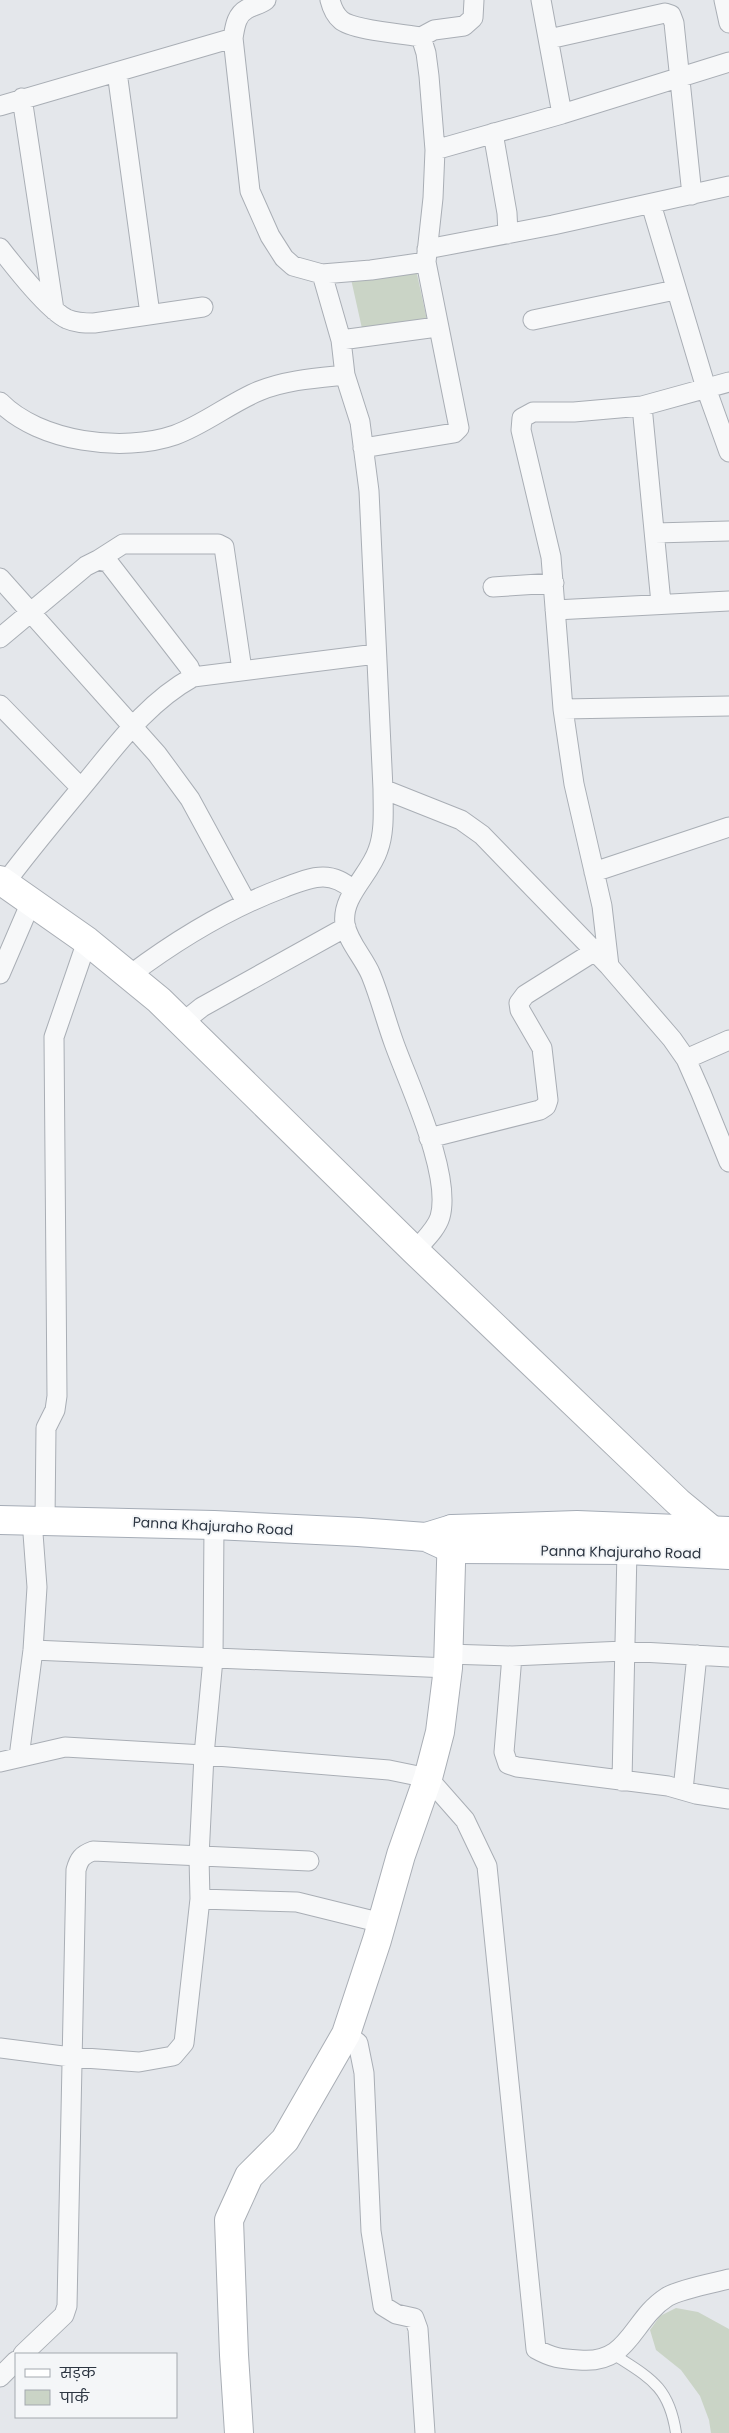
<svg xmlns="http://www.w3.org/2000/svg" width="729" height="2433" viewBox="0 0 729 2433" font-family="Poppins,'Noto Sans Devanagari',sans-serif">
	<rect width="100%" height="100%" fill="#e4e7eb"/>
	<path fill="#cad4c6" d="M 415,265 L 427,320 L 363,333 L 351,279 Z
		M 676,2308 L 698,2312 L 729,2329 L 729,2433 L 711,2433 L 709,2420 L 700,2396 L 681,2370 L 656,2350 L 650,2330 L 660,2316 Z"/>
	<g fill="none" stroke-linecap="round" stroke-linejoin="round">
		<g stroke="#a9aeb5" stroke-width="12">
			<path id="lane" d="M 613,2354 C 650,2378 669,2386 676,2433"/>
		</g>
		<g stroke="#a9aeb5" stroke-width="21">
			<path id="street" d="M 266,0 C 260,5 254,5 247,9 C 236,15 235,27 233,38 L 250,191 L 270,236 L 284,258 L 293,266 L 322,274 L 371,270 L 426,262
				M 330,0 C 332,8 335,15 341,20 C 352,30 404,34 421,37 L 426,53 L 429,76 L 435,150 L 433,198 L 426,262 L 459,428 L 454,433 L 363,448
				M 541,0 L 562,114
				M 724,0 L 729,23
				M 421,37 L 434,30 L 464,26 L 473,18 L 474,0
				M 549,39 L 665,13 L 671,15 L 674,23 L 692,195
				M 117,72 L 150,314
				M 22,98 L 54,310
				M 0,106 L 233,38
				M 493,133 L 507,213 L 508,234
				M 435,150 L 562,114 L 729,62
				M 651,204 L 706,388 L 729,452
				M 0,248 C 14,266 48,310 67,319 C 76,323 84,323 94,323 L 203,307
				M 427,249 L 553,225 L 729,186
				M 322,274 L 341,340 L 345,375 L 360,422 L 369,491 L 383,789 C 383,809 385,831 378,850 C 370,875 341,896 345,924 C 348,942 364,958 371,975 C 380,997 386,1021 394,1043 C 409,1085 452,1174 440,1217 C 436,1230 423,1241 415,1251
				M 533,320 L 675,290
				M 341,340 L 437,327
				M 0,402 C 39,442 123,453 175,435 C 205,424 230,403 259,391 C 286,380 316,378 345,375
				M 642,406 L 661,603
				M 655,533 L 729,531
				M 98,560 L 123,544 L 218,544 L 224,547 L 242,670
				M 0,578 L 157,754 L 190,799 L 246,902
				M 493,587 L 554,583
				M 555,610 L 729,601
				M 0,638 L 86,566 L 98,560 L 108,562 L 189,667 L 193,677
				M 0,705 L 81,788
				M 563,709 L 729,706
				M 383,789 L 461,820 L 482,835 L 609,966 L 672,1039 L 686,1059 L 701,1093 L 729,1162
				M 594,872 L 729,827
				M 5,883 C 31,848 59,815 87,781 C 119,742 148,702 193,677 L 376,654
				M 609,966 L 602,906 L 574,784 L 563,709 L 551,557 L 521,430 L 522,418 L 533,412 L 574,412 L 642,406 L 729,382
				M 0,974 L 31,902
				M 130,975 C 178,939 227,909 283,888 C 296,883 310,877 323,877 C 336,877 344,883 354,890
				M 182,1023 L 202,1007 L 346,927
				M 686,1059 L 729,1040
				M 429,1138 L 540,1110 L 546,1106 L 548,1100 L 542,1048 L 520,1010 L 519,1003 L 525,995 L 595,951
				M 45,1520 L 46,1428 L 55,1410 L 57,1396 L 54,1037 L 87,941
				M 33,1650 L 448,1668
				M 448,1654 L 512,1656 L 504,1752 L 508,1764 L 517,1767 L 668,1786 L 696,1794 L 729,1799
				M 512,1656 L 624,1651 L 729,1657
				M 19,1757 L 33,1650 L 37,1587 L 32,1520
				M 0,1762 L 65,1747 L 204,1755 L 389,1770 L 428,1778 L 465,1820 L 487,1866 L 536,2349 C 552,2358 561,2359 579,2360 C 630,2365 631,2320 667,2297 C 680,2289 713,2283 729,2279
				M 622,1781 L 627,1550
				M 683,1790 L 697,1655
				M 200,1899 L 297,1902 L 382,1923
				M 346,2034 L 358,2043 L 364,2073 L 371,2231 L 383,2306 L 396,2314 L 414,2318 L 418,2329 L 425,2433
				M 0,2048 L 71,2057 L 139,2062 L 173,2056 L 184,2043 L 200,1899 L 199,1857 L 204,1755 L 213,1659 L 214,1525
				M 23,2354 L 64,2315 L 67,2306 L 76,1870 C 79,1859 82,1855 93,1851 L 309,1861
				M 0,2377 L 16,2361"/>
		</g>
		<g stroke="#a9aeb5" stroke-width="30">
			<path id="secondary" d="M 0,880 L 87,941 L 159,1000 L 415,1251 L 678,1502 L 712,1530
				M 239,2433 L 234,2355 L 229,2220 L 249,2176 L 285,2140 L 346,2034 L 377,1940 L 401,1855 L 428,1778 L 440,1732 L 448,1668 L 452,1529"/>
		</g>
		<g stroke="#a5acb6" stroke-width="30">
			<path id="primary" d="M 0,1520 L 214,1525 L 358,1532 L 426,1537 L 452,1549 L 627,1550 L 729,1555
				M 426,1537 L 452,1529 L 518,1527 L 577,1525 L 729,1531"/>
		</g>
		<use href="#lane" stroke="#f7f8f9" stroke-width="10"/>
		<use href="#street" stroke="#f7f8f9" stroke-width="19"/>
		<use href="#secondary" stroke="#fff" stroke-width="28"/>
		<use href="#primary" stroke="#fff" stroke-width="28"/>
	</g>
	<g text-anchor="middle" stroke-width="4" stroke-linejoin="round" paint-order="stroke">
		<g font-size="14" fill="#2d3642" stroke="#f4f6f8">
			<text transform="translate(213 1526) rotate(3)" y="5">Panna Khajuraho Road</text>
			<text transform="translate(621 1552) rotate(1)" y="5">Panna Khajuraho Road</text>
		</g>
	</g>
	<rect x="15" y="2353" width="162" height="65" fill="#f4f6f8" stroke="#a4a9af"/>
	<rect x="25" y="2369" width="25" height="8" fill="#ffffff" stroke="#a4a9af"/>
	<text x="60" y="2378" font-size="15" fill="#2d3642">सड़क</text>
	<rect x="25" y="2390" width="25" height="15" fill="#cad4c6" stroke="#a4a9af"/>
	<text x="60" y="2403" font-size="15" fill="#2d3642">पार्क</text>
</svg>
